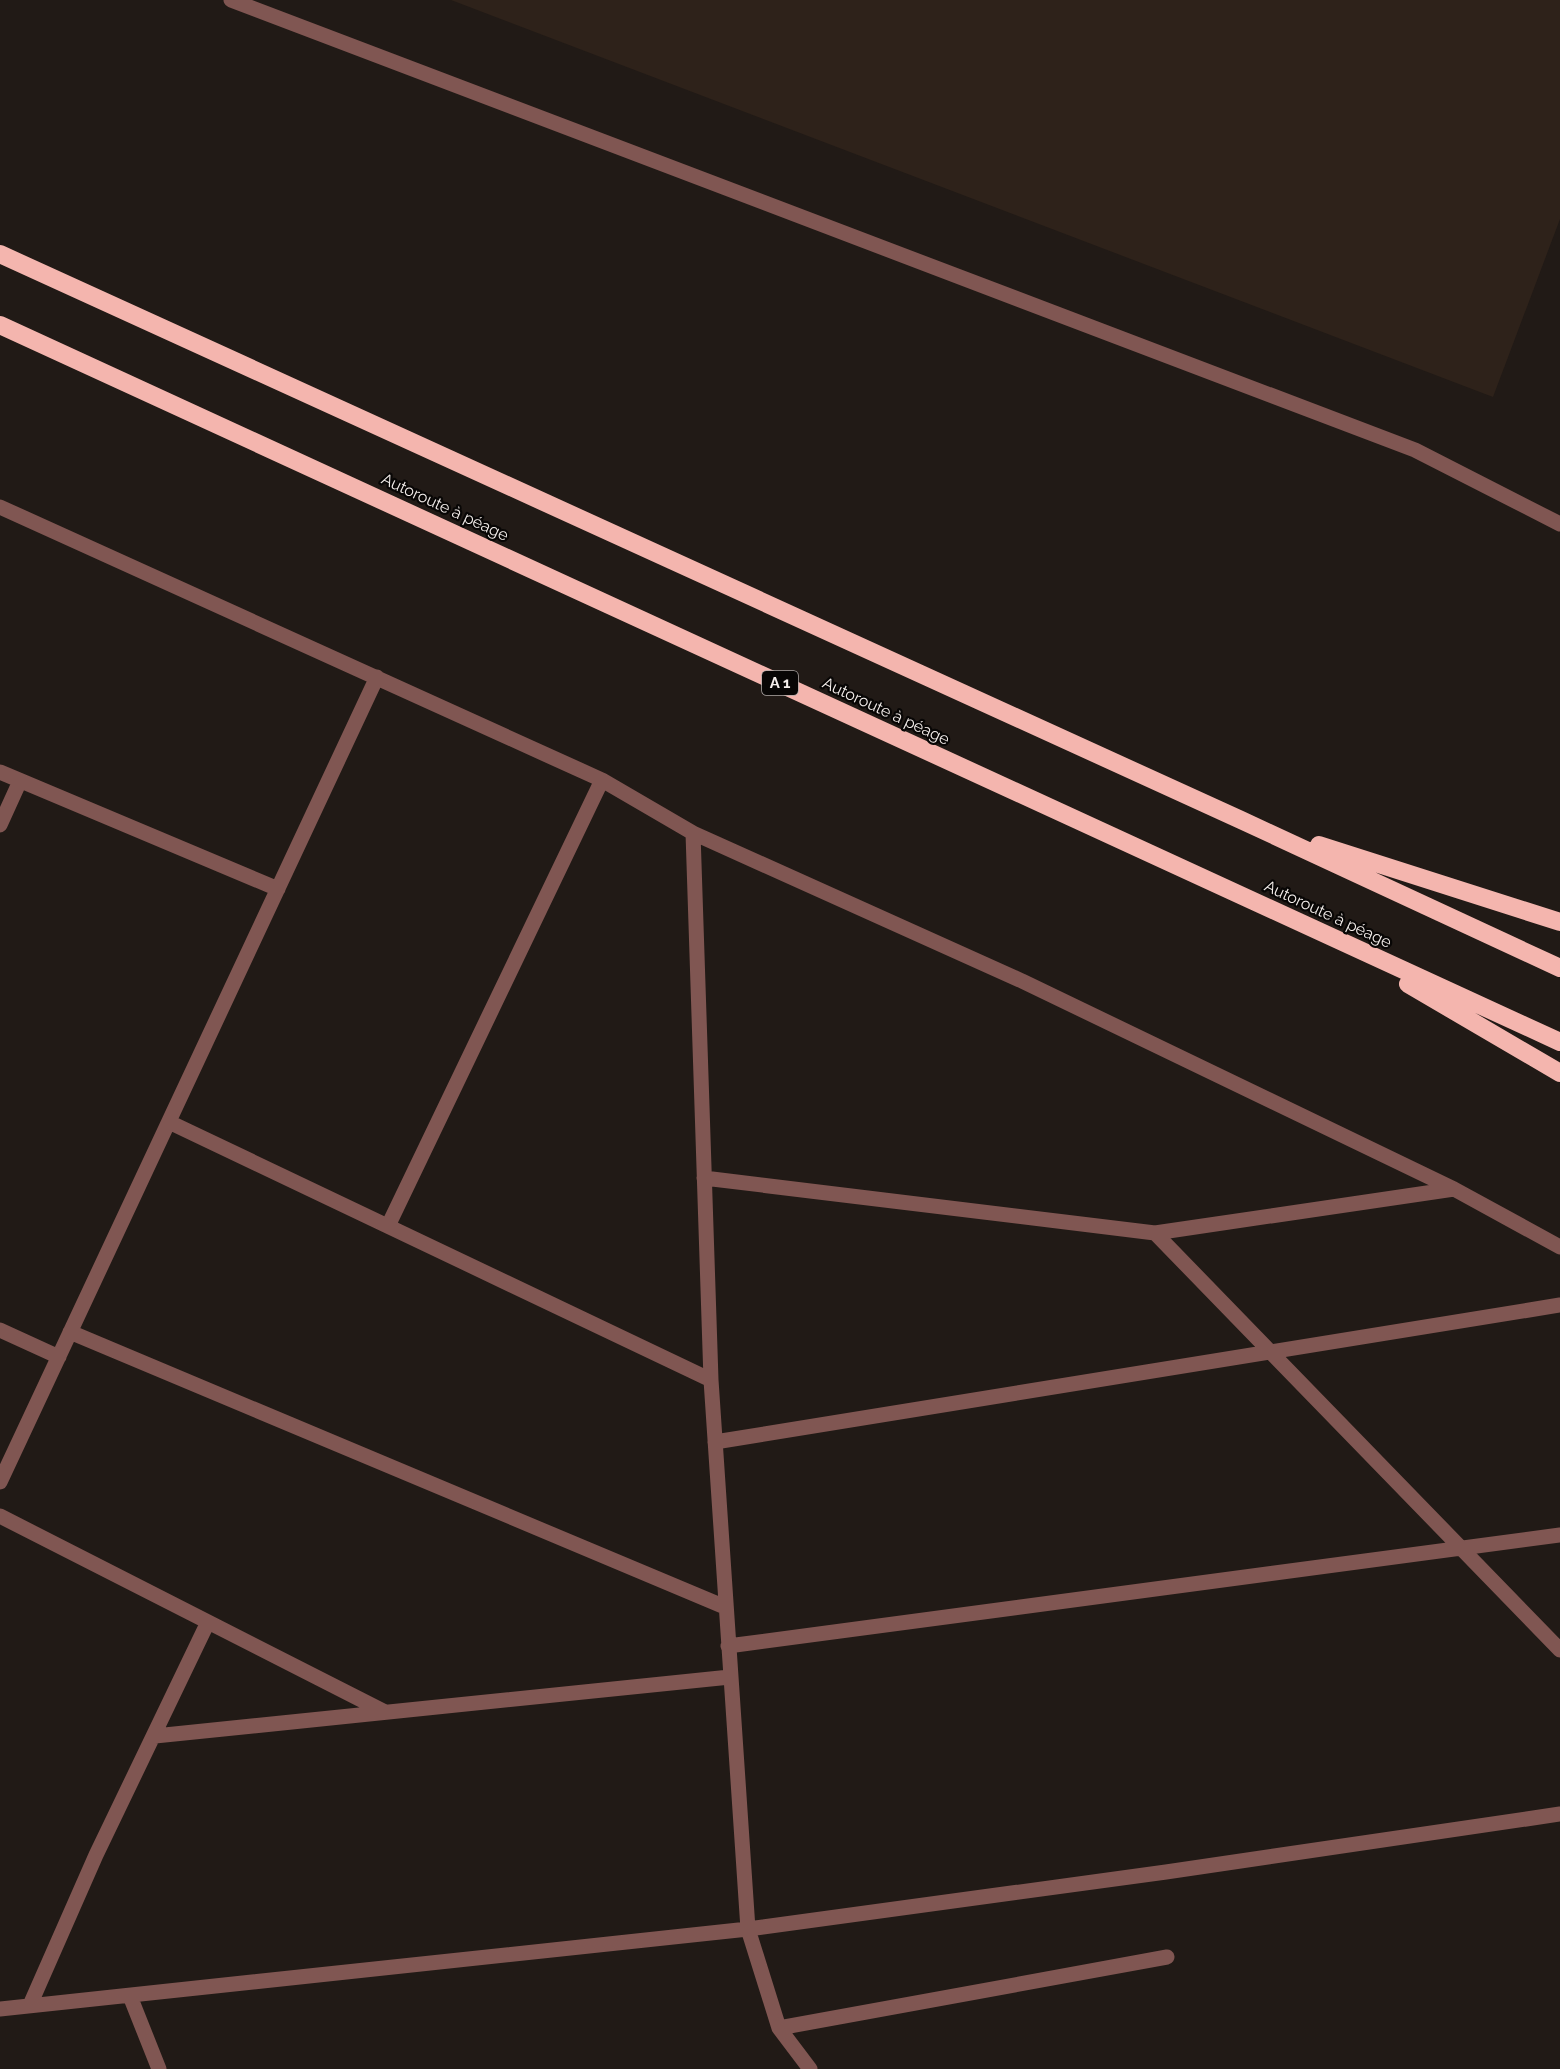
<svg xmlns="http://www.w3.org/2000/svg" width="1560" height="2069" viewBox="0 0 1560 2069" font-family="Raleway,sans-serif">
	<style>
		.built { fill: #2e221a }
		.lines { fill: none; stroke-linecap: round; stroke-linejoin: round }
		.minor { stroke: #805652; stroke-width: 15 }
		.highway { stroke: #f4b5ae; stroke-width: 18 }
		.labels { text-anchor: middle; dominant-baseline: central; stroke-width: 4.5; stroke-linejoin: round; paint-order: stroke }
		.shield { fill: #080605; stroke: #aea9a7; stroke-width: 1.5 }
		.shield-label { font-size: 15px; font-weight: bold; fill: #f5efec }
		.street-label { font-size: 16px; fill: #f5efec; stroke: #080605 }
	</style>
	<rect width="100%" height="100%" fill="#211a16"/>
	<path class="built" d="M451,0h1109v219l-67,178z"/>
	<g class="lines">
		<path class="minor" d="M231,0l1184,450 145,74
			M0,507l602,273 91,53 18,547 37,549 31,99 31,41
			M0,772l278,117
			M0,825l20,-44
			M693,833l329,148 432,208 106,58
			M169,1122l542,258
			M704,1178l451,55 299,-44
			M388,1226l214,-446
			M1155,1233l405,417
			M0,1330l59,27
			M70,1332l655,275
			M715,1442l845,-137
			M0,1482l377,-805
			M0,1516l385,196
			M728,1646l832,-111
			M155,1736l575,-59
			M130,1996l29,73
			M30,2005l66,-150 112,-233
			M0,2009l748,-80 418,-57 394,-58
			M779,2028l388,-71"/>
		<path class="highway" d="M0,254l1241,566 319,148
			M0,325l1560,717
			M1319,845l241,77
			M1408,984l152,89"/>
	</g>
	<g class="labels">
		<rect class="shield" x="762" y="671" width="36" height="24" rx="4.5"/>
		<g class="shield-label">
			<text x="780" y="683">A 1</text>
		</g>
		<g class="street-label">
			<text transform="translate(445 507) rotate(25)">Autoroute à péage</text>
			<text transform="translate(886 711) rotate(25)">Autoroute à péage</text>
			<text transform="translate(1328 914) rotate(25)">Autoroute à péage</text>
		</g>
	</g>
</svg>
